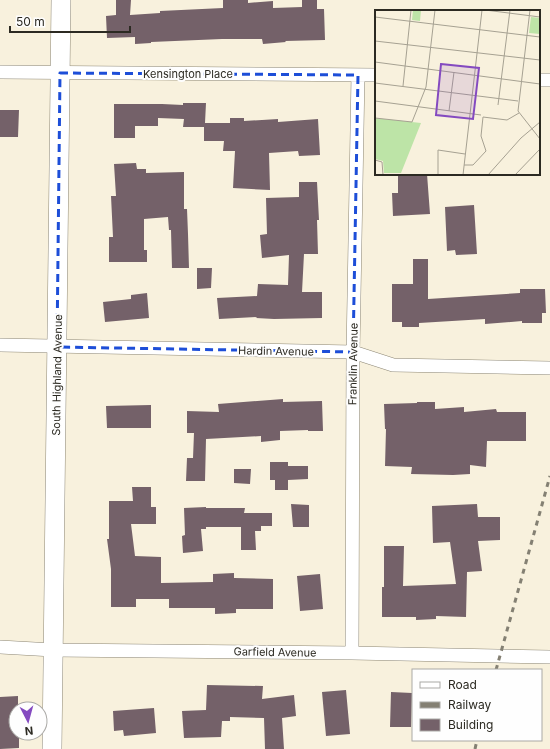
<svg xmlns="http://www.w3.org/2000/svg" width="550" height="749" viewBox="0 0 550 749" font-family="Inter,sans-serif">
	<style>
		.building { fill: #746169 }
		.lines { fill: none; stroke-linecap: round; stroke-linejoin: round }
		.street-casing { stroke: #8d8775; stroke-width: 14 }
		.secondary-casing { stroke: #8d8775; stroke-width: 20 }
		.street { stroke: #fff; stroke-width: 13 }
		.secondary { stroke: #fff; stroke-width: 19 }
		.rail { stroke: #848073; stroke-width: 3; stroke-dasharray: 5 5; stroke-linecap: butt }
		.marked { fill: none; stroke: #1d4ed8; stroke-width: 3; stroke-dasharray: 8 5; stroke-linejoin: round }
		.labels { text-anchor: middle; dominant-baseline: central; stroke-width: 4; stroke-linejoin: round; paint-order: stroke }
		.street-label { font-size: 11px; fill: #2c2a22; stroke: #fefefe }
		.inset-road { fill: none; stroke: #a6a192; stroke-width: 1 }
		.view { fill: #844ac0; fill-opacity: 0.15; stroke: #844ac0; stroke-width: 2 }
		.inset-edge { fill: none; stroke: #2c2a22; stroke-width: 2 }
	</style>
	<rect width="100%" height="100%" fill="#f8f1dd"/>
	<path class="building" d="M116,0h15l-1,15 30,-2v-2l63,-3v-8h25v3l25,-2v7l29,-1v-7h15v9h7l1,31 -40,1 1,1 -23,2 -1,-5h-40l-71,3v1l-16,1v-7l-28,1 -1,-22 10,-1z
		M183,103h23l-1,20h25v-5h14v3l34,-2v3l40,-3 2,36 -21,1 -1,-5 -29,2 1,37 -37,-2 2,-37h-12l1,-10h-20v-14h-21l1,-8 -26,-1v8h-23v12h-21v-34h48l21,1z
		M0,110h19l-1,27h-18z
		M136,163l1,6h9v4l38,-1v37h3l1,25 1,34h-17l-1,-38h-2l-1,-13 -24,2v31h3v12h-38v-25h4l-2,-41h5l-2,-32z
		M398,174h29l3,40 -37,2 -1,-23h6z
		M299,182h18l2,38h-2l1,34h-14l-2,38h20v26l-48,1 -18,-1 1,-1 -38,2 -2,-21 40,-2 1,-12 30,1 1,-30 -27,3 -2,-23 7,-1 -1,-36 33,-1z
		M474,205l3,49 -21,1 -1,-5 -8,1 -2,-44z
		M413,259h15v40l92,-6v-4h25l1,24h-4v10h-20v-2l-37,3v-5l-66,4v4h-17v-5h-10v-38h21z
		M197,268h15l-1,20 -14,1z
		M147,293l2,25 -44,4 -2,-20 28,-3v-4z
		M283,399v3l39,-1 1,30h-15v-1l-28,1v9l-19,2v-6l-55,3 -1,42h-19l1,-23h6l1,-25h-7v-22l32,1 -1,-8z
		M417,402h18v7l29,-2v5l32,-3 1,3h29v29h-39l-1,26 -16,-2v9l-17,1 -42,-1 1,-7 -27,-1 1,-37h-1l-1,-25 33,-1z
		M151,405v23h-44l-1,-22z
		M270,462h18v4h20v13l-20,1v10h-13v-10h-5z
		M234,469h17l-1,15 -16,-1z
		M132,487h19v20h5v17h-25l4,32 26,1v26l52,-1v-8l21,-1v5l39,1v30h-37v4l-21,1v-6h-46v-9h-33v8h-25v-38l-4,-30h2v-38h24z
		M291,504l18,1v22h-16z
		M477,504l1,13h22v23l-22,1 4,30 -15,1 -1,45 -30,-1v3l-20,1v-3h-34v-30h2v-41h20l-1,40 53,-2 -6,-42 -17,1 -1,-37z
		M206,507v1h39l-1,5h28v13h-11v5h-6l1,19h-15v-23h-35v2h-5l2,22 -20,2 -1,-17 3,-1 -1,-27z
		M320,574l3,35 -23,2 -3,-35z
		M207,685l56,1 -1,13 32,-4 2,21 -14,2 2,31h-19l-1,-31 -34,-1v4h-8l-1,16 -37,1 -2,-27 24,-1z
		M346,690l4,44 -24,2 -4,-44z
		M391,692l21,1 -1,34h-21z
		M18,696v13h-2v24h3v15l-19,1v-52z
		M154,708l2,25 -32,3 -1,-6 -9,1 -1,-20z"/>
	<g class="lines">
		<defs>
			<path id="street" d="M0,72l376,3
				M539,80h11
				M0,345l353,7 40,13 157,3
				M0,647l53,3 299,3 198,4
				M352,653l1,-301 5,-277"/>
			<path id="secondary" d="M52,749l9,-749"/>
		</defs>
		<use href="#street" class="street-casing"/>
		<use href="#secondary" class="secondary-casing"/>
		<use href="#street" class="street"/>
		<use href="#secondary" class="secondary"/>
		<path class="rail" d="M496,670l54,-194
			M475,749l2,-9"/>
	</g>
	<path class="marked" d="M60,73l298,2 -5,277 -296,-5z"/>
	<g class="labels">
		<g class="street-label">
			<text x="188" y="74">Kensington Place</text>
			<text transform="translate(276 351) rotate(1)">Hardin Avenue</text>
			<text transform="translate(353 364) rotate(-89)">Franklin Avenue</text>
			<text transform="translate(57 375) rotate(-89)">South Highland Avenue</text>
			<text transform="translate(275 652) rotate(1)">Garfield Avenue</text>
		</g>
	</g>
	<g transform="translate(375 10)">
		<rect width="165" height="165" fill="#f8f1dd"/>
		<path d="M38,0h8l-1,11 -8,-1zM156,7l9,1v16l-11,-1zM0,108l46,5 -20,50h-17l-1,-12 -8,-2z" fill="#bde4a7"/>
		<path class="inset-road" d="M110,0l55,7M155,0l-12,101 22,28M0,7l165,20M0,31l165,19M0,52l165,22M0,73l143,18M28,76l8,-76M0,91l106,14M123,95l12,-95M74,101l5,-39M0,108l37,4 14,-35 9,-77M0,150l7,2 1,13M89,155h9l13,-14 -5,-15 2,-19 24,3 12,-7M63,165v-25l27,4M88,165l19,-165M113,165l33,-37 19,-16M140,165l25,-26"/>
		<path class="view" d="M66,54l38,4 -6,51 -37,-4z"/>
		<rect width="165" height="165" class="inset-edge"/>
	</g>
	<rect x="412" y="669" width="130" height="72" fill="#fefefe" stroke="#aaa9a6"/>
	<rect x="420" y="682" width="20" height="6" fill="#ffffff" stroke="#aaa9a6"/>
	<text x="448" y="689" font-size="12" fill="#2c2a22">Road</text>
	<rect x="420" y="702" width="20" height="6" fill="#848073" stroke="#aaa9a6"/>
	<text x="448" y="709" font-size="12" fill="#2c2a22">Railway</text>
	<rect x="420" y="719" width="20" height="12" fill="#746169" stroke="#aaa9a6"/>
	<text x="448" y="729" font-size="12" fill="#2c2a22">Building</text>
	<g transform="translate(28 721) rotate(174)"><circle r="19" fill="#fefefe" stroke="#aaa9a6"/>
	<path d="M0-3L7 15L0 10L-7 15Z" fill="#844ac0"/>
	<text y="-6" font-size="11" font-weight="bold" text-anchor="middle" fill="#2c2a22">N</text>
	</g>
	<path d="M10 26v6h120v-6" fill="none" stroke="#2c2a22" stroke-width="2"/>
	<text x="16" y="26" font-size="12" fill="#2c2a22" stroke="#fefefe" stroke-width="3" paint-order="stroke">50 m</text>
</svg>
